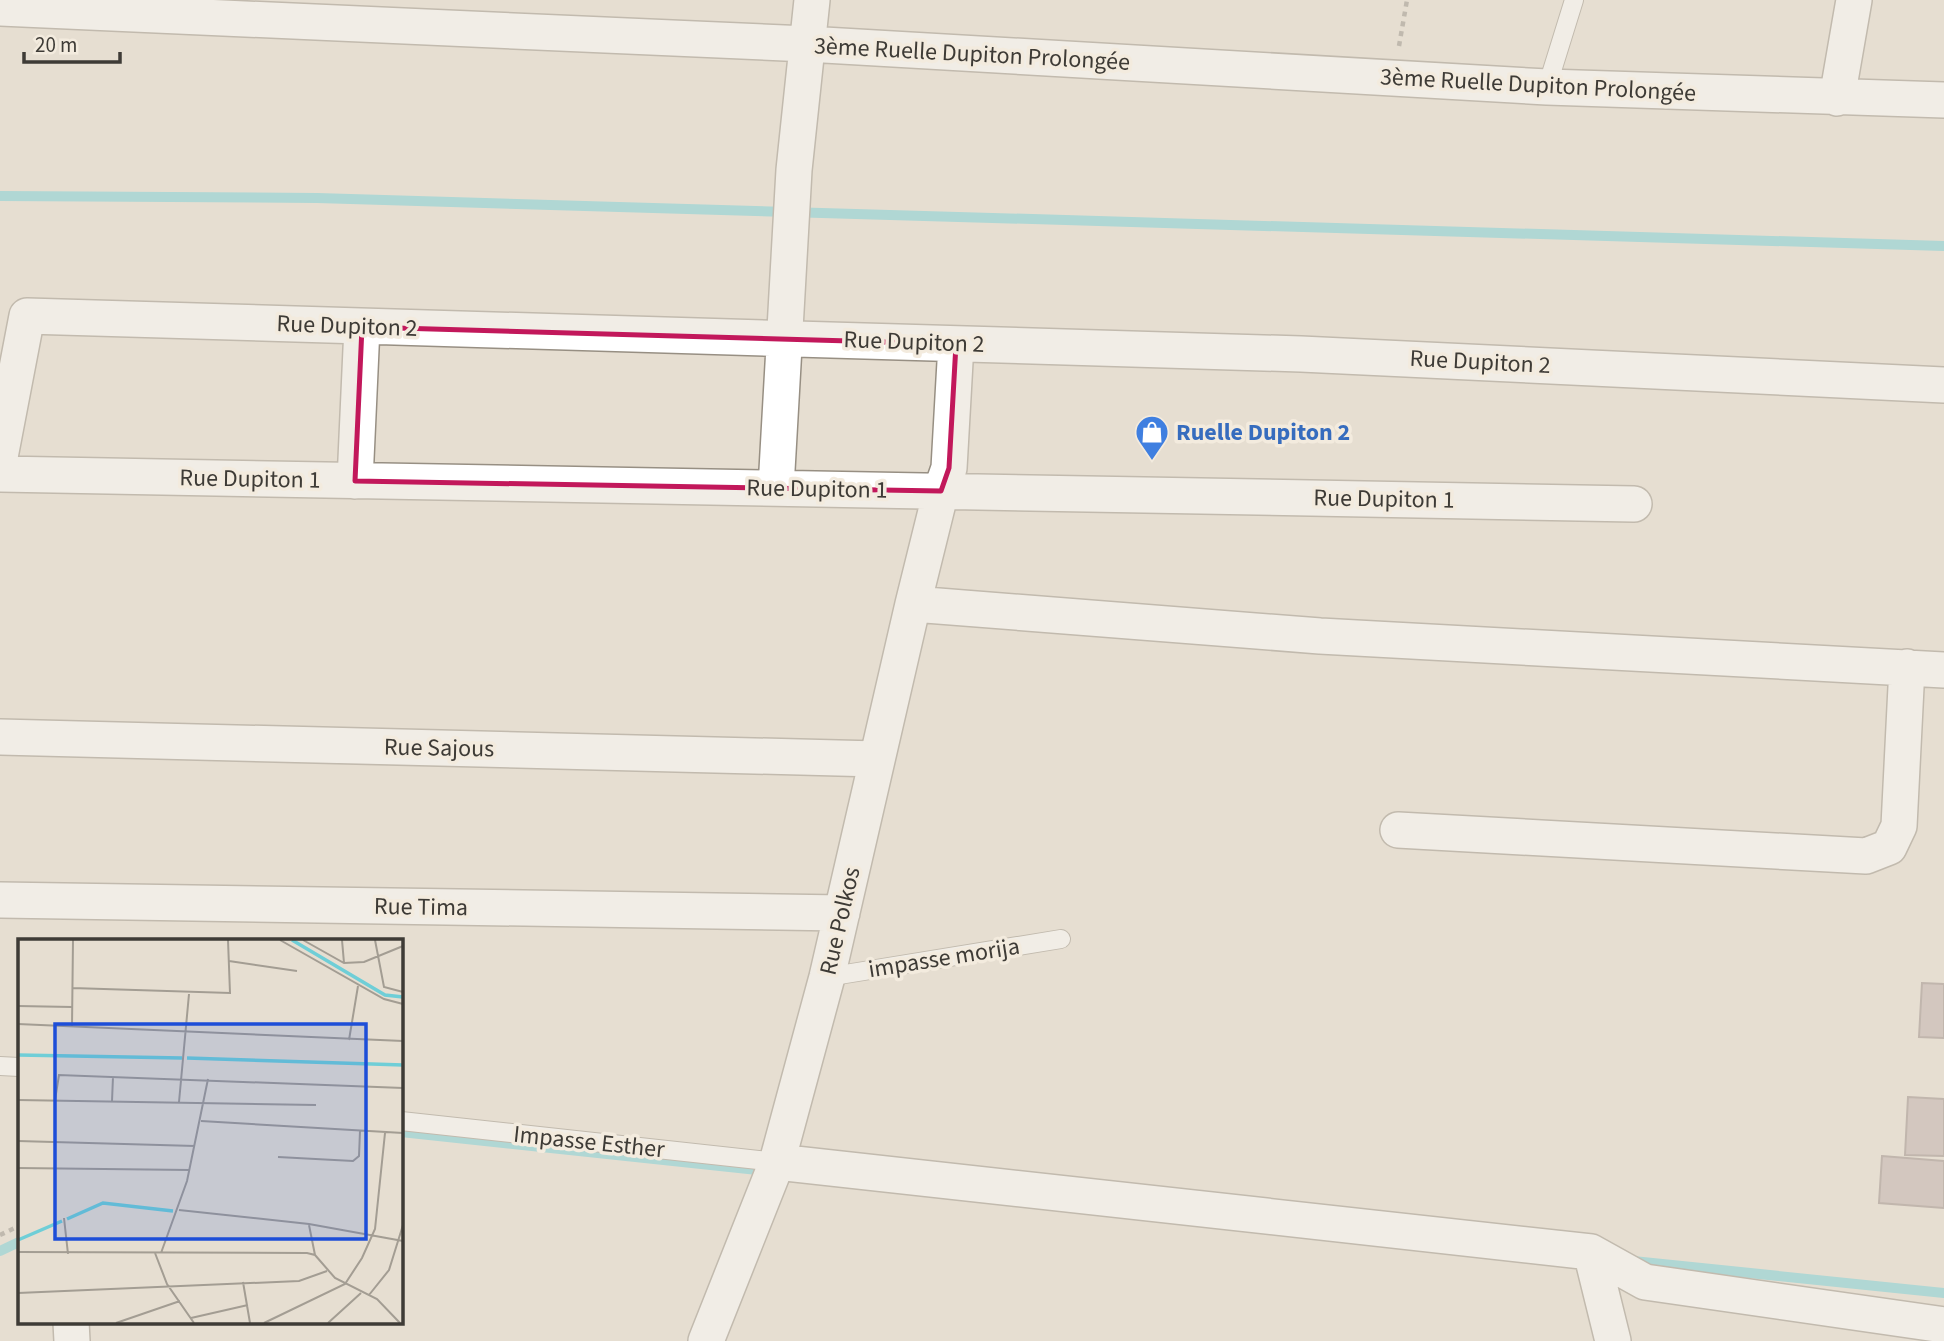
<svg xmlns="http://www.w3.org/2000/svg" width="1944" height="1341" viewBox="0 0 1944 1341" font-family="'Source Sans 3',sans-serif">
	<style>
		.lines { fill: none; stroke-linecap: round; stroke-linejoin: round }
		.stream { stroke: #6fced7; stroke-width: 10 }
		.building { fill: #bcaba9; stroke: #958582; stroke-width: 2 }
		.service-casing { stroke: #978f83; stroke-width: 20 }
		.minor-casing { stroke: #978f83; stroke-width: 38 }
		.path { stroke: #938d84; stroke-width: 4.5; stroke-dasharray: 5 5; stroke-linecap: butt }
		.service { stroke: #fff; stroke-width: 18 }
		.minor { stroke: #fff; stroke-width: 35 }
		.marked { fill: none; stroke: #c2185b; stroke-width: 5; stroke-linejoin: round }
		.labels { text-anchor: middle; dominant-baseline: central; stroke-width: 7; stroke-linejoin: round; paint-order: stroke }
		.street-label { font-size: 24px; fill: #3e3b36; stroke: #f3ebde }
		.shop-label { font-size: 24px; font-weight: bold; fill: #366cbe; stroke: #f3ebde; text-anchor: start }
		.inset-river { fill: none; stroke: #6fced7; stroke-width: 3.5 }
		.inset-road { fill: none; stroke: #a39d93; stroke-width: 2 }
		.view { fill: #1d4ed8; fill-opacity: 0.15; stroke: #1d4ed8; stroke-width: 3.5 }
		.inset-edge { fill: none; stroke: #3e3b36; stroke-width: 3.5 }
	</style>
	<rect width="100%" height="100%" fill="#e6ded1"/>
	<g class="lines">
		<path class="stream" d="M0,196l317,2 1627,48
			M401,1132l365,39
			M0,1251l19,-9
			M1633,1261l311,32"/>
	</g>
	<path class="building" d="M1922,983l22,1v54l-25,-1z
		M1908,1097l36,2v57l-39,-1z
		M1882,1156l62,5v47l-65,-5z"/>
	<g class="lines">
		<defs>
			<path id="service" d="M1547,87l27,-87
				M827,977l234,-38
				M0,1066l19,1
				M401,1121l376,41"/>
			<path id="minor" d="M0,8l807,36 740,43 397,13
				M1837,98l17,-98
				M0,457l27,-141 1274,38 643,31
				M0,474l1634,30
				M355,481l7,-154
				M776,488l18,-318 18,-170
				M913,604l407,32 624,34
				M0,737l877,22
				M1398,830l468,26 23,-9 10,-21 8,-159
				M0,900l842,13
				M777,1162l814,90 54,30 299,43
				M1591,1252l22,89
				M71,1322l1,19
				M706,1341l71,-179 50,-185 86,-373 28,-113 8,-23 7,-124"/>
		</defs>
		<use href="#service" class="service-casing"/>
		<use href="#minor" class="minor-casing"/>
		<path class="path" d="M1399,46l8,-46
			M0,1235l19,-9"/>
		<use href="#service" class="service"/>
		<use href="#minor" class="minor"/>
	</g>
	<path d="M0 0H1944V1341H0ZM362,327l594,17 -7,124 -8,23 -586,-10z" fill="#e6ded1" fill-opacity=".55" fill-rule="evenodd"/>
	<path class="marked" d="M362,327l594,17 -7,124 -8,23 -586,-10z"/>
	<defs>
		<symbol id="shop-pin" viewBox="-11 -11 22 30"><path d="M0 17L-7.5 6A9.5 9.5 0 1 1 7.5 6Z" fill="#3f7fe0" stroke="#f3ebde"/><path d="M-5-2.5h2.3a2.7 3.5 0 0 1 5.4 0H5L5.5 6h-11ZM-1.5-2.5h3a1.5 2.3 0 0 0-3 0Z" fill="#fff"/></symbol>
	</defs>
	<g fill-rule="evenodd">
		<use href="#shop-pin" x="1133" y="413" width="38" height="52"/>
	</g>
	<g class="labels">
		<g class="street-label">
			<text transform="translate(972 54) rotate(3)">3ème Ruelle Dupiton Prolongée</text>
			<text transform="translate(1538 85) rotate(3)">3ème Ruelle Dupiton Prolongée</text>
			<text transform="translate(347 326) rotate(2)">Rue Dupiton 2</text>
			<text transform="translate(914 342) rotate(2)">Rue Dupiton 2</text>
			<text transform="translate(1480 362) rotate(3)">Rue Dupiton 2</text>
			<text transform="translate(250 479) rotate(1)">Rue Dupiton 1</text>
			<text transform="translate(817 489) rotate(1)">Rue Dupiton 1</text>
			<text transform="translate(1384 499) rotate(1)">Rue Dupiton 1</text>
			<text transform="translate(439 748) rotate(1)">Rue Sajous</text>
			<text transform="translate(421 907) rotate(1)">Rue Tima</text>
			<text transform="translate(840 921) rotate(-77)">Rue Polkos</text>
			<text transform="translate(944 958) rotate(-9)">impasse morija</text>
			<text transform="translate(589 1142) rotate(6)">Impasse Esther</text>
		</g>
		<g class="shop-label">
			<text x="1176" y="432">Ruelle Dupiton 2</text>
		</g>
	</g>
	<g transform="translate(18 939)">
		<rect width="385" height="385" fill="#e6ded1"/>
		<path class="inset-river" d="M274,1l93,55 18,2M0,116l164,3M169,119l216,7M49,280l36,-16 70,8M0,301l44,-19"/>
		<path class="inset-road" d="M262,1l104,59 19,5M285,1l41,23 20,-1 39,-16M324,1l2,23M357,1l9,47 19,5M211,22l68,10M54,49l158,5 -2,-53M0,67l54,1M0,85l385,17M54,87l1,-86M331,101l9,-54M0,161l298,5M37,161l4,-25 344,13M94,162l1,-24M161,163l10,-108M183,182l202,12M0,202l177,5M260,218l75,4 6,-5 1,-25M0,229l172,2M161,271l130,14 94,17M46,279l4,36M291,286l6,30M0,313l289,1 8,2 20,23 42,21 23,24M137,314l12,31 27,39M143,314l26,-72 21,-102M225,343l7,41M0,354l281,-12 28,-10M351,356l20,-25 14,-45M173,379l57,-13M98,384l64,-22M246,384l81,-39 17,-26 13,-29 10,-96M310,384l33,-30"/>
		<path class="view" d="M37,85h311v215h-311z"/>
		<rect width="385" height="385" class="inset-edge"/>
	</g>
	<path d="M24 52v10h96v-10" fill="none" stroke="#3e3b36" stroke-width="3.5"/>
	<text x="35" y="52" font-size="21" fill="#3e3b36" stroke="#f3ebde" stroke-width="5" paint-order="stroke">20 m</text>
</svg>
